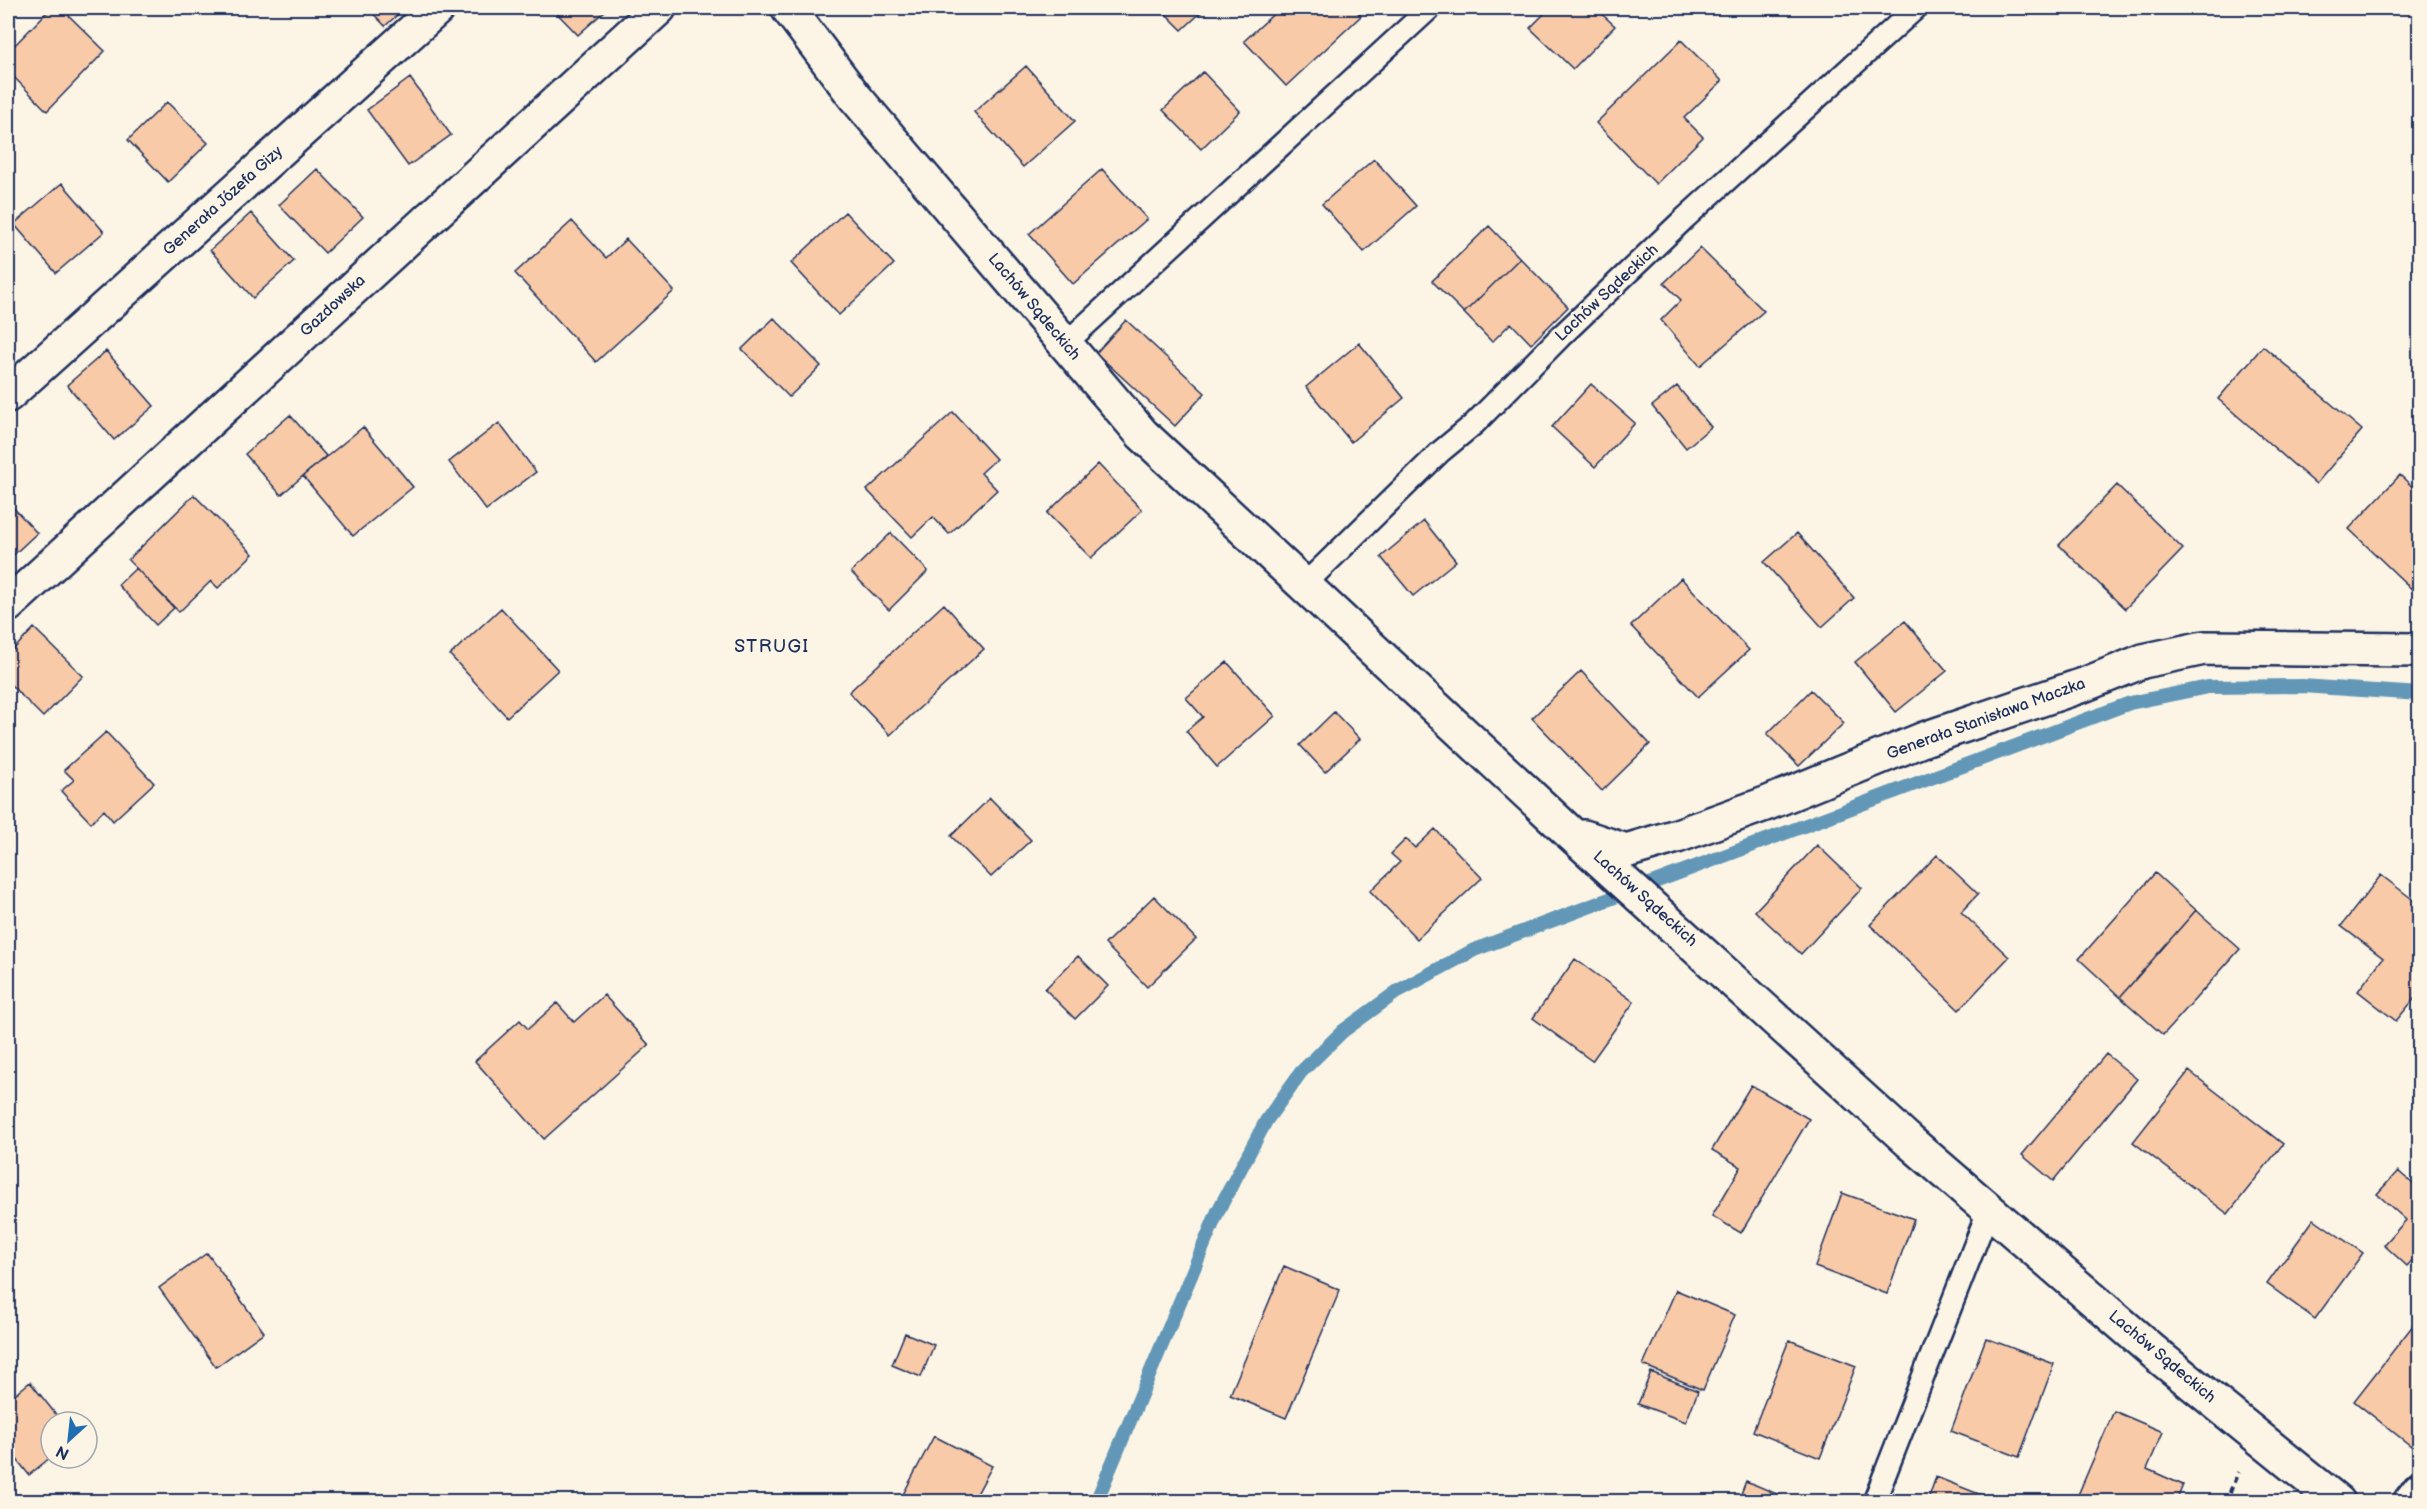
<svg xmlns="http://www.w3.org/2000/svg" width="2427" height="1509" viewBox="0 0 2427 1509" font-family="'Balsamiq Sans',sans-serif">
	<style>
		.lines { fill: none; stroke-linecap: round; stroke-linejoin: round }
		.stream { stroke: #6297b7; stroke-width: 14 }
		.building { fill: #f9caa8; stroke: #1b2f5e; stroke-width: 1.5 }
		.service-casing { stroke: #1b2f5e; stroke-width: 26 }
		.minor-casing { stroke: #1b2f5e; stroke-width: 38 }
		.path { stroke: #1b2f5e; stroke-width: 4; stroke-dasharray: 6 4.5; stroke-linecap: butt }
		.service { stroke: #fcf5e5; stroke-width: 21 }
		.minor { stroke: #fcf5e5; stroke-width: 33 }
		.labels { text-anchor: middle; dominant-baseline: central; stroke-width: 5; stroke-linejoin: round; paint-order: stroke }
		.street-label { font-size: 16px; fill: #1b2f5e; stroke: #fcf5e5 }
		.neighbourhood-label { font-size: 18px; letter-spacing: 1.5px; fill: #1b2f5e; stroke: #fcf5e5 }
	</style>
	<rect width="100%" height="100%" fill="#fcf5e5"/>
	<filter id="ink" filterUnits="userSpaceOnUse"><feTurbulence type="fractalNoise" baseFrequency=".0167" numOctaves="2"/><feDisplacementMap in="SourceGraphic" scale="12" xChannelSelector="R" yChannelSelector="G"/><feConvolveMatrix kernelMatrix="1 2 1 2 8 2 1 2 1" color-interpolation-filters="sRGB"/></filter>
	<g filter="url(#ink)">
		<g class="lines">
			<path class="stream" d="M1096,1502l122,-291 48,-90 35,-49 42,-41 55,-40 76,-41 656,-247 78,-16 94,-1 118,8"/>
		</g>
		<path class="building" d="M51,8h10l44,43 -58,60 -39,-40v-19z
			M368,8h37l-20,18z
			M552,8h56l-30,27z
			M1160,8h46l-24,22z
			M1280,8h73l8,8 -75,70 -42,-45z
			M1550,8h45l20,18 -42,43 -43,-41z
			M1681,40l41,41 -38,37 19,19 -47,47 -60,-61z
			M1026,66l49,55 -52,46 -49,-55z
			M1203,72l37,39 -39,38 -38,-39z
			M410,78l41,57 -43,31 -41,-56z
			M167,102l41,41 -40,39 -40,-42z
			M1374,159l42,47 -52,46 -42,-48z
			M317,169l46,48 -38,36 -46,-48z
			M1102,169l45,50 -74,65 -44,-50z
			M62,183l42,49 -48,41 -42,-49z
			M845,212l49,52 -55,51 -48,-52z
			M251,213l43,48 -41,37 -43,-48z
			M572,221l34,37 20,-19 48,52 -78,71 -81,-89z
			M1489,226l31,32 -56,55 -32,-32z
			M1700,248l64,63 -64,55 -39,-46 20,-20 -17,-17z
			M1520,258l48,49 -37,37 -20,-21 -19,19 -28,-29z
			M774,318l47,48 -32,31 -47,-48z
			M1126,320l79,73 -30,33 -79,-73z
			M1359,343l45,55 -53,44 -45,-55z
			M2263,346l99,84 -46,54 -98,-85z
			M106,351l48,55 -40,34 -47,-55z
			M1591,384l44,39 -40,44 -43,-40z
			M1677,386l34,41 -25,21 -34,-42z
			M953,412l43,47 -15,14 16,17 -48,44 -16,-17 -21,20 -45,-47z
			M290,415l36,41 -45,39 -36,-41z
			M499,423l37,49 -50,38 -37,-48z
			M363,427l50,60 -60,49 -50,-60z
			M1098,464l44,46 -51,48 -44,-45z
			M2400,475l20,19v103l-71,-68z
			M2117,485l66,64 -58,60 -66,-64z
			M194,495l59,59 -35,34 -7,-7 -32,31 -51,-52z
			M10,504l27,29 -29,27v-54z
			M1424,521l32,40 -43,35 -32,-39z
			M891,533l37,38 -39,39 -38,-38z
			M1797,533l57,65 -32,29 -58,-65z
			M136,568l38,40 -18,17 -38,-40z
			M1681,578l68,72 -51,47 -67,-71z
			M944,604l40,45 -94,86 -41,-43z
			M501,608l57,62 -51,47 -57,-62z
			M1905,621l42,50 -51,41 -41,-50z
			M34,628l49,48 -40,41 -35,-35v-27z
			M1227,662l48,54 -58,51 -31,-36 17,-14 -17,-19z
			M1581,671l69,73 -48,47 -70,-73z
			M1811,690l33,33 -45,43 -32,-32z
			M1334,712l26,27 -35,33 -25,-27z
			M106,732l48,51 -41,38 -9,-11 -13,13 -30,-32 13,-11 -10,-10z
			M990,798l41,42 -40,37 -40,-41z
			M1435,829l47,49 -65,61 -47,-48 30,-29 -9,-8 15,-15 9,9z
			M1817,845l45,43 -61,66 -46,-43z
			M1937,855l41,39 -17,18 48,45 -50,53 -89,-85z
			M2155,873l41,37 -76,87 -41,-38z
			M2381,875l39,30v87l-24,29 -38,-30 25,-33 -42,-32z
			M1154,896l42,43 -49,48 -42,-43z
			M2196,910l44,39 -77,86 -43,-38z
			M1078,956l30,30 -33,33 -30,-30z
			M1575,959l59,43 -42,59 -59,-43z
			M604,995l45,50 -105,94 -69,-78 45,-41 8,9 29,-26 17,19z
			M2106,1054l31,25 -84,102 -31,-26z
			M2189,1071l94,73 -55,70 -95,-72z
			M1751,1085l58,34 -68,114 -29,-17 29,-49 -29,-17z
			M2398,1171l22,19v62l-13,14 -23,-21 22,-25 -29,-26z
			M1842,1193l72,26 -27,75 -72,-27z
			M2314,1219l49,34 -48,66 -48,-35z
			M207,1253l57,79 -48,35 -57,-79z
			M1284,1266l56,24 -54,128 -56,-23z
			M1676,1290l59,25 -32,75 -60,-25z
			M2414,1324l6,4v107l-9,11 -57,-45z
			M905,1333l29,12 -13,32 -29,-12z
			M1986,1338l68,26 -35,93 -68,-26z
			M1789,1340l67,26 -36,92 -67,-27z
			M1651,1372l47,19 -12,31 -48,-18z
			M30,1382l32,40h-11v35l-22,18 -21,-27v-48z
			M2114,1411l49,21 -16,37 36,16 -7,17h-101z
			M934,1436l58,30 -15,28 16,8h-94z
			M1936,1477l63,25h-72z
			M1746,1481l50,21h-58z"/>
		<g class="lines">
			<defs>
				<path id="service" d="M1065,344l365,-336
					M1304,585l136,-133 34,-28 86,-87 124,-118 232,-211
					M1874,1502l115,-293"/>
				<path id="minor" d="M788,8l67,89 287,337 426,397 341,310 253,218 176,143
					M8,395l430,-387
					M8,605l651,-597
					M1584,837l42,14 51,-15 91,-33 156,-64 162,-55 57,-23 61,-13 216,2
					M2410,1502l10,-13"/>
			</defs>
			<use href="#service" class="service-casing"/>
			<use href="#minor" class="minor-casing"/>
			<path class="path" d="M2226,1502l12,-30"/>
			<use href="#service" class="service"/>
			<use href="#minor" class="minor"/>
		</g>
	</g>
	<g class="labels">
		<g class="street-label">
			<text transform="translate(223 201) rotate(-42)">Generała Józefa Gizy</text>
			<text transform="translate(1607 293) rotate(-43)">Lachów Sądeckich</text>
			<text transform="translate(333 306) rotate(-43)">Gazdowska</text>
			<text transform="translate(1034 307) rotate(50)">Lachów Sądeckich</text>
			<text transform="translate(1986 719) rotate(-20)">Generała Stanisława Maczka</text>
			<text transform="translate(1645 899) rotate(42)">Lachów Sądeckich</text>
			<text transform="translate(2162 1357) rotate(40)">Lachów Sądeckich</text>
		</g>
		<g class="neighbourhood-label">
			<text x="772" y="646">STRUGI</text>
		</g>
	</g>
	<rect width="2427" height="1509" fill="none" stroke="#fcf5e5" stroke-width="30"/>
	<rect x="15" y="15" width="2397" height="1479" fill="none" stroke="#1b2f5e" stroke-width="2" filter="url(#ink)"/>
	<g transform="translate(69 1440) rotate(207)"><circle r="28" fill="#fcf5e5" stroke="#a2a6af" stroke-width="1.5"/>
	<path d="M0-4.5L10 22L0 15L-10 22Z" fill="#1f6fb2"/>
	<text y="-9" font-size="16" font-weight="bold" text-anchor="middle" fill="#1b2f5e">N</text>
	</g>
</svg>
